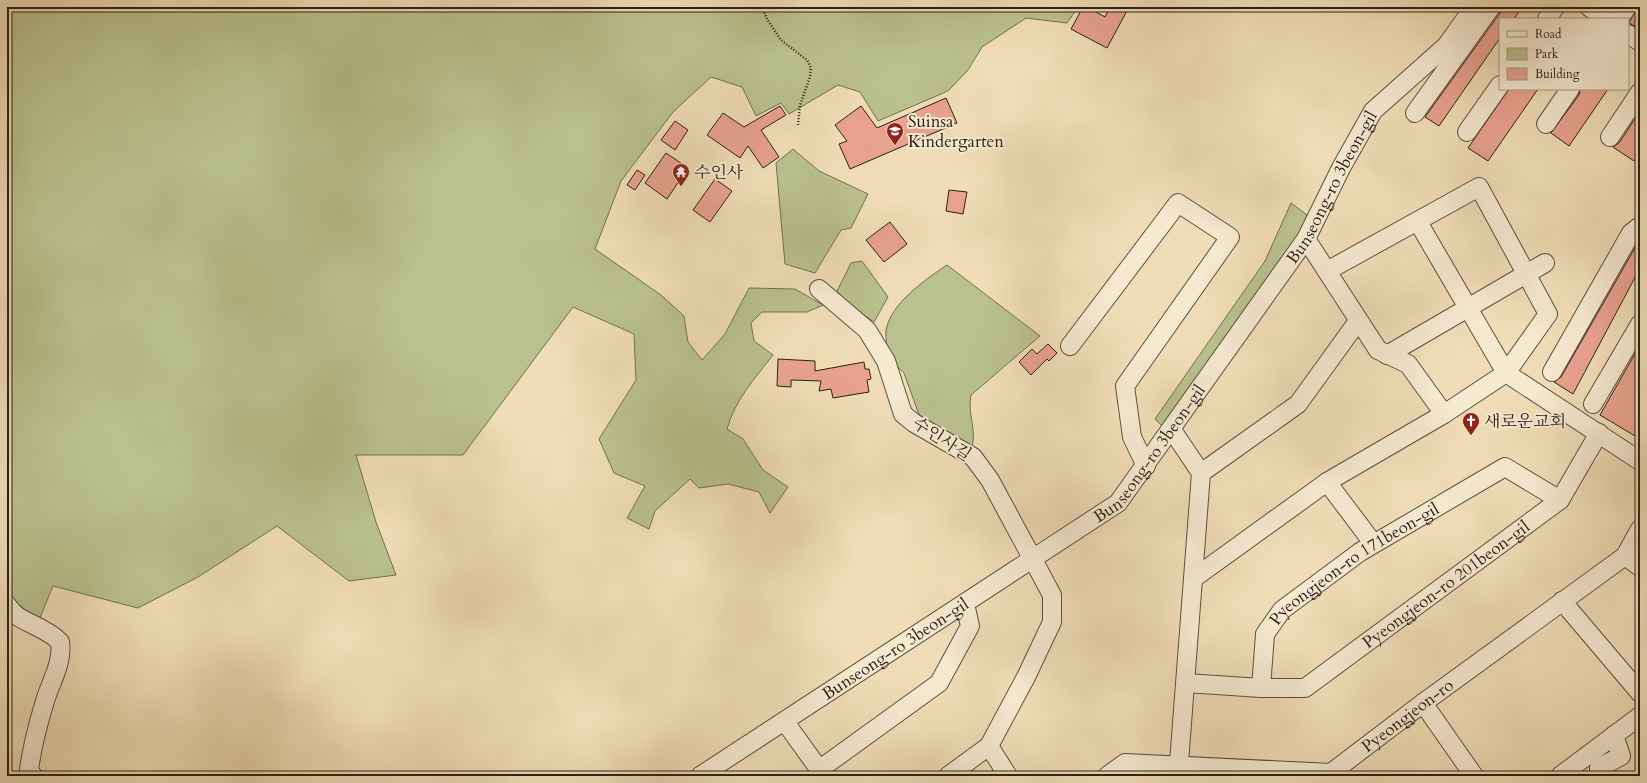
<svg xmlns="http://www.w3.org/2000/svg" width="1647" height="783" viewBox="0 0 1647 783" font-family="Cardo,'Noto Serif KR',serif">
	<style>
		.green { fill: #b9c18f; stroke: #727054 }
		.building { fill: #e9a290; stroke: #2c2018 }
		.lines { fill: none; stroke-linecap: round; stroke-linejoin: round }
		.minor-casing { stroke: #5d4f40; stroke-width: 20 }
		.path { stroke: #2c2018; stroke-width: 2.5; stroke-dasharray: 1 2; stroke-linecap: butt }
		.minor { stroke: #f5e9d0; stroke-width: 18 }
		.labels { text-anchor: middle; dominant-baseline: central; stroke-width: 4; stroke-linejoin: round; paint-order: stroke }
		.poi-label { font-size: 17px; fill: #2c2018; stroke: #f5e9d0; text-anchor: start }
		.street-label { font-size: 17px; fill: #2c2018; stroke: #f5e9d0 }
	</style>
	<rect width="100%" height="100%" fill="#f0ddb7"/>
	<filter id="stains"><feTurbulence type="fractalNoise" baseFrequency=".005" numOctaves="4"/><feColorMatrix values="0 0 0 0 .2 0 0 0 0 .09 0 0 0 0 .02 0 0 0 .5 -.17"/></filter>
	<radialGradient id="worn" r=".72"><stop offset=".6" stop-color="#630" stop-opacity="0"/><stop offset="1" stop-color="#630" stop-opacity=".3"/></radialGradient>
	<path class="green" d="M7,7h1071l-11,16 -41,-5 -44,29 -14,23 -20,21 -70,30 -18,-29 -22,-7 -49,29 -8,-11 -25,13 -14,-29 -31,-10 -38,35 -52,69 -26,68 66,46 23,21 4,26 14,18 23,-26 24,-46 46,1 28,16 -16,7h-45l-11,11 3,18 19,14c-18,23 -38,45 -46,74l16,10 20,31 25,17 -18,26 -11,-21 -31,-8 -29,4 -9,-9 -35,32 -6,18 -22,-11 18,-32 -31,-13 -15,-34 37,-59 -2,-46 -61,-27 -110,148h-107l20,67 20,53 -47,6 -72,-55 -79,51 -60,31 -85,-22 -18,44 -28,-9z
		M793,149l26,22 49,23 -17,34 -10,2 -26,43 -30,-9 -9,-101z
		M1291,203l20,15 -147,210 -9,-9 110,-158z
		M862,261l26,36 -14,25 -31,-22 -6,-9 14,-28z
		M947,265l93,71 -69,59c-4,18 6,35 1,52l-50,-24 -18,-50 -16,-15c0,-8 -3,-20 -2,-28 5,-27 40,-51 61,-65z"/>
	<path class="building" d="M1083,7h4l18,10 5,-10h19l-22,41 -36,-19z
		M1501,7h21l-8,12h-14v19l-61,88 -14,-9 75,-104z
		M1637,7h3v22l-11,-6z
		M1509,89h29l-50,72 -20,-13z
		M1580,89h28l-39,57 -18,-13 28,-38z
		M946,98l11,25 -107,46 -11,-25 8,-3 -12,-16 26,-19 16,22z
		M780,106l6,9 -25,15 18,27 -16,11 -15,-22 -8,12 -33,-23 16,-22 21,14z
		M1640,111v41l-6,9 -21,-14 6,-4z
		M675,121l13,9 -13,20 -14,-10z
		M666,153l22,15 -21,31 -22,-16z
		M637,170l8,5 -10,15 -8,-5z
		M715,179l17,12 -22,31 -17,-12z
		M949,190l18,2 -4,22 -17,-3z
		M890,222l17,22 -23,18 -18,-22z
		M1640,239v29l-67,126 -19,-12 7,-5z
		M1048,344l9,9 -8,8 -2,-2 -16,16 -12,-13 13,-13 5,5z
		M1640,345v94l-40,-24z
		M778,359l37,2v10l49,-9 1,7h4l2,10 -4,1 2,12 -36,6 -2,-9 -12,2 2,-10 -30,-1v7l-14,-1z"/>
	<g class="lines">
		<defs>
			<g id="minor">
				<path d="M1589,7l17,12"/>
				<path d="M1547,19l8,-12"/>
				<path d="M1619,19l8,-12"/>
				<path d="M1628,34l12,8"/>
				<path d="M1415,113l76,-106"/>
				<path d="M1546,124l24,-35"/>
				<path d="M1467,132l33,-47"/>
				<path d="M1610,137l30,-45"/>
				<path d="M1418,222l88,151 134,88"/>
				<path d="M1306,239l72,111 30,14 36,50"/>
				<path d="M819,289l48,41 19,31 17,53 11,9 59,34 17,23 62,115v27l-26,55 -37,69 -41,30"/>
				<path d="M1070,346l108,-143 52,34 -105,149 7,51 14,29"/>
				<path d="M1387,355l158,-92"/>
				<path d="M1552,372l79,-139 9,-7"/>
				<path d="M1593,404l47,-80"/>
				<path d="M1172,430l29,43 -23,303"/>
				<path d="M1201,473l97,-69 60,-83"/>
				<path d="M1327,482l46,61"/>
				<path d="M1625,556l15,11"/>
				<path d="M1194,578l133,-96 117,-68 62,-41 42,-59 -69,-127 -152,84"/>
				<path d="M1562,601l78,92"/>
				<path d="M7,605c9,15 24,17 38,26 6,3 11,7 15,11 3,21 -9,39 -15,59 -7,23 -13,45 -16,69l4,6"/>
				<path id="s1" d="M1186,683l75,5h44l255,-188 39,-67"/>
				<path id="s2" d="M1261,688l4,-54 17,-24 78,-58 145,-85 55,33"/>
				<path d="M1423,703l51,73"/>
				<path d="M785,722l39,54"/>
				<path d="M989,746l19,30"/>
				<path d="M820,769l119,-86 31,-57 -5,-22"/>
				<path id="s3" d="M700,776l418,-273 188,-264 35,-71 32,-57 73,-65 28,-39"/>
				<path id="s4" d="M1107,776l18,-13 206,10 92,-70 202,-147 15,-27"/>
				<path d="M1560,776l80,-60"/>
				<path d="M1599,776v-8l22,-12 -7,-21"/>
			</g>
		</defs>
		<use href="#minor" class="minor-casing"/>
		<path class="path" d="M762,7l5,12 14,21 26,20 4,8 -1,9 -10,28 -2,20"/>
		<use href="#minor" class="minor"/>
	</g>
	<defs>
		<symbol id="school-pin" viewBox="-11 -11 22 30"><path d="M0 17L-7.5 6A9.5 9.5 0 1 1 7.5 6Z" fill="#8f2418" stroke="#f5e9d0"/><path d="M0-5L7-2L0 1L-7-2ZM-4 1L0 2.5L4 1V4Q0 6-4 4Z" fill="#fff"/></symbol>
		<symbol id="temple-pin" viewBox="-11 -11 22 30"><path d="M0 17L-7.5 6A9.5 9.5 0 1 1 7.5 6Z" fill="#8f2418" stroke="#f5e9d0"/><path d="M0-6L5-2H3V0L6.5 2.5H4V6H1.5V3h-3V6H-4V2.5H-6.5L-3 0V-2H-5Z" fill="#fff"/></symbol>
		<symbol id="church-pin" viewBox="-11 -11 22 30"><path d="M0 17L-7.5 6A9.5 9.5 0 1 1 7.5 6Z" fill="#8f2418" stroke="#f5e9d0"/><path d="M-1.2-6h2.4v3.5h3.3v2.4h-3.3V6h-2.4V-.1h-3.3v-2.4h3.3Z" fill="#fff"/></symbol>
	</defs>
	<g fill-rule="evenodd">
		<use href="#school-pin" x="885" y="121" width="20" height="27"/>
		<use href="#temple-pin" x="671" y="162" width="20" height="27"/>
		<use href="#church-pin" x="1461" y="411" width="20" height="27"/>
	</g>
	<g class="labels">
		<g class="poi-label">
			<text x="908" y="121">Suinsa<tspan x="908" dy="20">Kindergarten</tspan></text>
			<text x="694" y="172">수인사</text>
			<text x="1484" y="421">새로운교회</text>
		</g>
		<g class="street-label">
			<text stroke="none"><textPath href="#s3" startOffset="881">Bunseong-ro 3beon-gil</textPath></text>
			<text transform="translate(942 439) rotate(33)">수인사길</text>
			<text stroke="none"><textPath href="#s3" startOffset="557">Bunseong-ro 3beon-gil</textPath></text>
			<text stroke="none"><textPath href="#s2" startOffset="169">Pyeongjeon-ro 171beon-gil</textPath></text>
			<text stroke="none"><textPath href="#s1" startOffset="294">Pyeongjeon-ro 201beon-gil</textPath></text>
			<text stroke="none"><textPath href="#s3" startOffset="233">Bunseong-ro 3beon-gil</textPath></text>
			<text stroke="none"><textPath href="#s4" startOffset="324">Pyeongjeon-ro</textPath></text>
		</g>
	</g>
	<rect width="1647" height="783" fill="none" stroke="#f0ddb7" stroke-width="24"/>
	<rect x="8" y="8" width="1631" height="767" fill="none" stroke="#2c2018" stroke-width="2"/>
	<rect x="12" y="12" width="1623" height="759" fill="none" stroke="#2c2018"/>
	<rect x="1499" y="18" width="130" height="72" fill="#f5e9d0" stroke="#a59986"/>
	<rect x="1507" y="31" width="20" height="6" fill="#f5e9d0" stroke="#a59986"/>
	<text x="1535" y="38" font-size="12" fill="#2c2018">Road</text>
	<rect x="1507" y="48" width="20" height="12" fill="#b9c18f" stroke="#a59986"/>
	<text x="1535" y="58" font-size="12" fill="#2c2018">Park</text>
	<rect x="1507" y="68" width="20" height="12" fill="#e9a290" stroke="#a59986"/>
	<text x="1535" y="78" font-size="12" fill="#2c2018">Building</text>
	<rect width="100%" height="100%" filter="url(#stains)"/>
	<rect width="100%" height="100%" fill="url(#worn)"/>
</svg>
